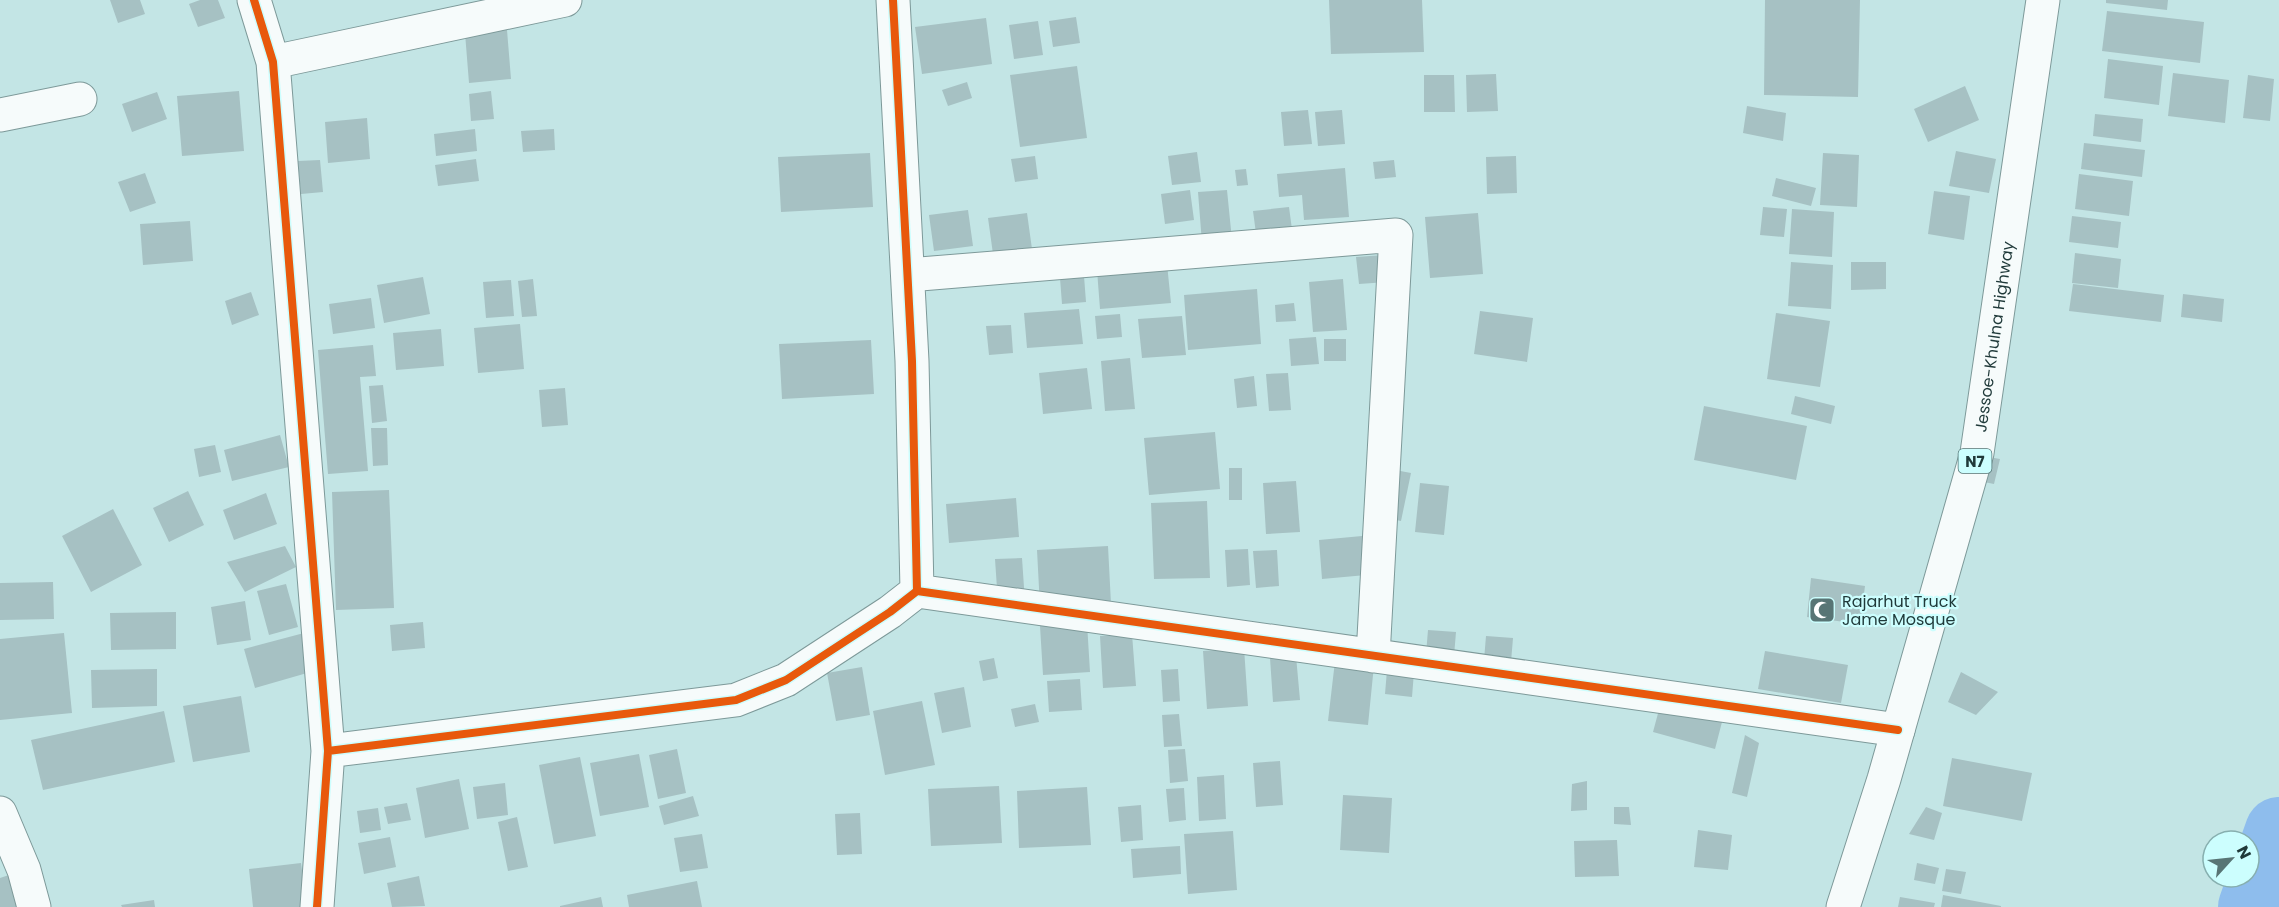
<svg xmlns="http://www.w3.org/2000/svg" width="2279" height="907" viewBox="0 0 2279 907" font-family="Poppins,sans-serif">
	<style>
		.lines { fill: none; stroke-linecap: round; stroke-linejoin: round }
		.river { stroke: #8ebded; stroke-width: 68 }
		.building { fill: #a6c1c3 }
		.minor-casing { stroke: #7d9999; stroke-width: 35 }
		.trunk-casing { stroke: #7d9999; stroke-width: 35 }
		.minor { stroke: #f6fbfb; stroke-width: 33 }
		.trunk { stroke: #f6fbfb; stroke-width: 33 }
		.cycleway-casing { stroke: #ccfefe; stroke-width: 11 }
		.cycleway { stroke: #e8590c; stroke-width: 8 }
		.labels { text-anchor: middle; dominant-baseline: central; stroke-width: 4.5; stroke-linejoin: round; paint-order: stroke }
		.shield { fill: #ccfefe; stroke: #537474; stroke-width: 1.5 }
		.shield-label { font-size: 15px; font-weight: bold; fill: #1f3939 }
		.street-label { font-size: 16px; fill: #1f3939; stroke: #ccfefe }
		.poi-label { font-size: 16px; fill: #1f3939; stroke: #ccfefe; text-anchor: start }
	</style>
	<rect width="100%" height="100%" fill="#c3e5e5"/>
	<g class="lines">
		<path class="river" d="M2252,907l27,-76"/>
	</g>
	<path class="building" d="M110,0h30l5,14 -27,9z
		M200,0h18l7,18 -27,9 -9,-23z
		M1329,0h93l2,52 -93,2z
		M1765,0h95l-2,97 -94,-2z
		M2106,0h62l-1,10 -61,-7z
		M2107,11l97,11 -4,41 -98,-12z
		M1076,17l4,26 -27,4 -4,-26z
		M986,18l6,46 -70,10 -7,-47z
		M1038,21l5,34 -29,4 -5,-34z
		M507,30l4,49 -42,4 -4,-50z
		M2108,59l55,7 -4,39 -55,-7z
		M1077,66l10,72 -67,9 -10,-72z
		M2173,73l56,7 -4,43 -57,-7z
		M1496,74l2,37 -31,1 -1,-37z
		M1424,75h30l1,37h-31z
		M2248,75l26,4 -4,42 -27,-3z
		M967,82l5,16 -24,8 -6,-16z
		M1965,86l14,34 -51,22 -14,-33z
		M239,91l5,60 -62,5 -5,-60z
		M491,91l3,28 -23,2 -2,-27z
		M157,92l10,27 -35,13 -10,-28z
		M1747,106l39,7 -3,28 -40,-8z
		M1308,110l4,34 -28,2 -3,-34z
		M1342,110l3,34 -27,2 -3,-34z
		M2095,114l48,5 -2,23 -48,-6z
		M367,118l3,41 -42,4 -3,-41z
		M475,129l2,22 -41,5 -2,-22z
		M554,129l1,21 -32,2 -2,-21z
		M2084,143l61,7 -3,27 -61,-8z
		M1956,151l40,8 -7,34 -40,-7z
		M1197,152l4,30 -29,3 -4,-29z
		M870,153l3,54 -92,5 -3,-55z
		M1823,153l36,2 -2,52 -37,-2z
		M1035,156l3,23 -23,3 -4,-23z
		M1516,156l1,37 -30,1 -1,-37z
		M476,159l3,22 -41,5 -3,-21z
		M320,160l3,32 -22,2 -3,-33z
		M1394,160l2,17 -21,2 -2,-17z
		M1345,168l4,49 -45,3 -2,-25 -23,2 -2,-23z
		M1246,169l2,16 -11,1 -2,-16z
		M145,173l11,30 -26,9 -12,-30z
		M2079,174l54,7 -4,35 -54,-7z
		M1776,178l40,10 -5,18 -39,-10z
		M1190,190l4,30 -29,4 -4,-30z
		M1227,190l5,50 -30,3 -4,-51z
		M1934,191l36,5 -6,44 -36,-6z
		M1289,207l4,30 -36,4 -4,-30z
		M1763,207l24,2 -3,28 -24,-2z
		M1792,209l42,3 -2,45 -43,-3z
		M968,210l5,36 -39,5 -5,-36z
		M1027,213l5,36 -39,5 -5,-36z
		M1478,213l5,61 -53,4 -5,-61z
		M2072,216l49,6 -3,26 -49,-6z
		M190,221l3,40 -50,4 -3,-41z
		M2075,253l46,6 -3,29 -46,-5z
		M1384,255l3,27 -28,2 -3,-27z
		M1791,262l42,3 -2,44 -43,-3z
		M1851,262h35v27l-35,1z
		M1167,264l4,39 -71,6 -3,-39z
		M1084,276l2,26 -24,2 -2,-26z
		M423,277l7,37 -46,9 -7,-38z
		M533,279l4,37 -15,1 -4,-36z
		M1343,279l4,51 -34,2 -4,-50z
		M511,280l3,36 -28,2 -3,-36z
		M2073,284l91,11 -3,27 -92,-11z
		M1257,289l4,55 -73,6 -4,-55z
		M251,292l8,23 -27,10 -7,-24z
		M2183,294l41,5 -2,23 -41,-5z
		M371,298l4,30 -42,6 -4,-30z
		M1294,303l2,18 -20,1 -1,-17z
		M1079,309l4,35 -56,4 -3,-35z
		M1480,311l53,7 -6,44 -53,-8z
		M1776,313l54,8 -10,66 -53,-8z
		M1120,314l2,23 -25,2 -2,-23z
		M1182,316l4,39 -44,3 -4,-39z
		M520,324l4,45 -46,4 -4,-45z
		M1011,325l2,28 -24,2 -3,-29z
		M441,329l3,37 -48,4 -3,-37z
		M1316,337l3,27 -28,2 -2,-27z
		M1324,339h22v22h-22z
		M871,340l3,54 -92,5 -3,-55z
		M373,345l3,31 -16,1 8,94 -40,3 -10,-124z
		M1130,358l5,51 -30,2 -4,-50z
		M1087,368l5,41 -49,5 -4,-41z
		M1288,373l3,37 -22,1 -3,-37z
		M1254,376l3,30 -20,2 -3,-29z
		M383,385l4,36 -15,2 -3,-37z
		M565,388l3,37 -26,2 -3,-37z
		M1795,396l40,10 -4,18 -40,-10z
		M1704,406l103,20 -11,54 -102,-20z
		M371,428h16l1,37 -15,1z
		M1215,432l5,57 -71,6 -5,-57z
		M280,435l9,32 -57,14 -8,-31z
		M215,445l6,27 -22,5 -5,-28z
		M1983,456l17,3 -6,25 -15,-3z
		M1229,468h13v32h-13z
		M1395,470l16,3 -10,48 -15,-3z
		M1296,481l4,51 -34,2 -3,-51z
		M1420,483l29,3 -5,49 -29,-3z
		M389,490l5,118 -58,2 -4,-118z
		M188,491l16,34 -35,17 -16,-34z
		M266,493l11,31 -43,16 -11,-30z
		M1016,498l3,39 -70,6 -3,-39z
		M1207,501l3,77 -56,1 -3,-76z
		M113,509l29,56 -51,27 -29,-56z
		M1362,536l4,39 -44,4 -3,-39z
		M285,546l11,21 -51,25 -18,-30z
		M1108,546l3,58 -71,3 -3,-57z
		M1248,549l2,36 -23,2 -2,-37z
		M1277,550l2,36 -23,2 -3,-37z
		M1022,558l3,44 -27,1 -3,-44z
		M1811,578l54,8 -5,38 -53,-7z
		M53,582l1,37 -54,1v-37z
		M286,584l12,43 -29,8 -12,-44z
		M245,601l6,39 -34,5 -6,-38z
		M176,612v37l-65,1 -1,-37z
		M423,622l2,26 -33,3 -2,-26z
		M1087,623l3,49 -47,3 -3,-49z
		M1428,630l28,2 -2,24 -28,-2z
		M64,633l8,80 -72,7v-81z
		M304,633l10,38 -59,17 -11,-39z
		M1132,634l4,52 -33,2 -3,-52z
		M1486,636l27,2 -2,24 -27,-2z
		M1244,648l4,58 -41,3 -4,-58z
		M1765,651l83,14 -7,38 -83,-14z
		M1296,656l4,44 -27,2 -3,-44z
		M994,658l4,20 -15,3 -4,-20z
		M1335,661l39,4 -6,60 -40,-4z
		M862,667l8,48 -34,6 -9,-48z
		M157,669v37l-65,2 -1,-38z
		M1178,669l2,32 -17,1 -2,-32z
		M1387,670l27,2 -2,25 -27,-3z
		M1961,672l37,20 -22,23 -28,-13z
		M1080,679l2,31 -33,2 -2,-31z
		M964,687l7,40 -29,6 -8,-40z
		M241,696l9,56 -57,10 -10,-56z
		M922,701l13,64 -50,10 -12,-64z
		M1035,704l4,18 -24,5 -4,-18z
		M1660,706l62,16 -7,27 -62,-17z
		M164,711l11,51 -132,28 -12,-50z
		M1179,714l3,32 -18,1 -2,-32z
		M1745,735l14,8 -12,54 -15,-4z
		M677,749l9,44 -28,6 -9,-44z
		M1185,749l3,32 -18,2 -2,-33z
		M639,754l10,53 -49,9 -10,-53z
		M580,757l16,79 -42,8 -15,-79z
		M1952,758l80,15 -10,48 -79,-15z
		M1280,761l3,44 -27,2 -3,-44z
		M1224,775l2,44 -27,2 -2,-44z
		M459,779l10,50 -44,9 -9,-50z
		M1587,781v29l-16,1 1,-27z
		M505,783l3,32 -31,4 -4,-32z
		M999,786l3,57 -71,3 -3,-57z
		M1087,787l4,58 -72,3 -2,-57z
		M1184,788l2,32 -17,2 -3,-33z
		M1343,795l49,3 -3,55 -49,-3z
		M693,796l6,20 -35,9 -5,-19z
		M407,803l4,17 -23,4 -4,-17z
		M1141,805l2,35 -22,2 -3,-35z
		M1614,807h15l2,18 -17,-1z
		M1926,807l16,6 -8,27 -25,-6z
		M378,808l3,22 -21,3 -3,-22z
		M860,813l2,41 -25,1 -2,-41z
		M517,817l11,50 -20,4 -10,-49z
		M1698,830l34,5 -4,35 -34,-3z
		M1233,831l4,59 -49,4 -4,-60z
		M702,834l6,34 -28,4 -6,-34z
		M390,837l6,30 -32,7 -6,-31z
		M1617,840l2,36 -44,1 -1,-36z
		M1180,846l1,28 -48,4 -2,-29z
		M301,863l6,44h-54l-4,-38z
		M1917,863l22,5 -4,16 -21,-4z
		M1946,869l20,3 -5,22 -19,-3z
		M9,875l10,32h-19v-29z
		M419,876l6,30 -33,1 -5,-24z
		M697,881l5,26h-73l-2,-12z
		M1943,895l58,11v1h-60z
		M601,897l2,10h-43v-1z
		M1900,897l35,6 -1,4h-36z
		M154,900l1,7h-33l-1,-2z"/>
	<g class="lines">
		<defs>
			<path id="minor" d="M254,0l19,62 55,689 -11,156
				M273,62l292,-62
				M0,115l80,-16
				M908,275l488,-40 -23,421
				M917,591l981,139
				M328,751l408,-51 50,-20 104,-68 27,-21 -5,-230 -19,-361
				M0,813l24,57 10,37"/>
			<g id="trunk">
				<path id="s1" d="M1843,907l41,-128 93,-326 66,-453"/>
			</g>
		</defs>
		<use href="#minor" class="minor-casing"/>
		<use href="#trunk" class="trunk-casing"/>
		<use href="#minor" class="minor"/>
		<use href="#trunk" class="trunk"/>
		<defs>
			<path id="cycleway" d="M254,0l19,62 55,689 -11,156
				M917,591l981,139
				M328,751l408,-51 50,-20 104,-68 27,-21 -5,-230 -19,-361"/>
		</defs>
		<use href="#cycleway" class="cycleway-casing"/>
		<use href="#cycleway" class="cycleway"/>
	</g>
	<defs>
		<symbol id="mosque-square" viewBox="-11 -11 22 22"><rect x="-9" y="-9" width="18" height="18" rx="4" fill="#587575" stroke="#ccfefe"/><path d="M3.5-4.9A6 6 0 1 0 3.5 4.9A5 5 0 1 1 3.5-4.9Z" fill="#fff"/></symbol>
	</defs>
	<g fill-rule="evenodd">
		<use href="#mosque-square" x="1807" y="595" width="30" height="30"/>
	</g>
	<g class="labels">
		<rect class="shield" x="1958.5" y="449" width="33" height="24" rx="4.5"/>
		<g class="shield-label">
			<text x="1975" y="461">N7</text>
		</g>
		<g class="street-label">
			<text stroke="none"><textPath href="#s1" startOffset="591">Jessoe-Khulna Highway</textPath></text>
		</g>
		<g class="poi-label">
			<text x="1842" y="601">Rajarhut Truck<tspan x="1842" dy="18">Jame Mosque</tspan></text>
		</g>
	</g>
	<g transform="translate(2231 859) rotate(63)"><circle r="28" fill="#ccfefe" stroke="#87afaf" stroke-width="1.5"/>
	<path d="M0-4.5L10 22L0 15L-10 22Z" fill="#587575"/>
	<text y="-9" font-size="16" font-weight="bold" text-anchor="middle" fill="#1f3939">N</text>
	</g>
</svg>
